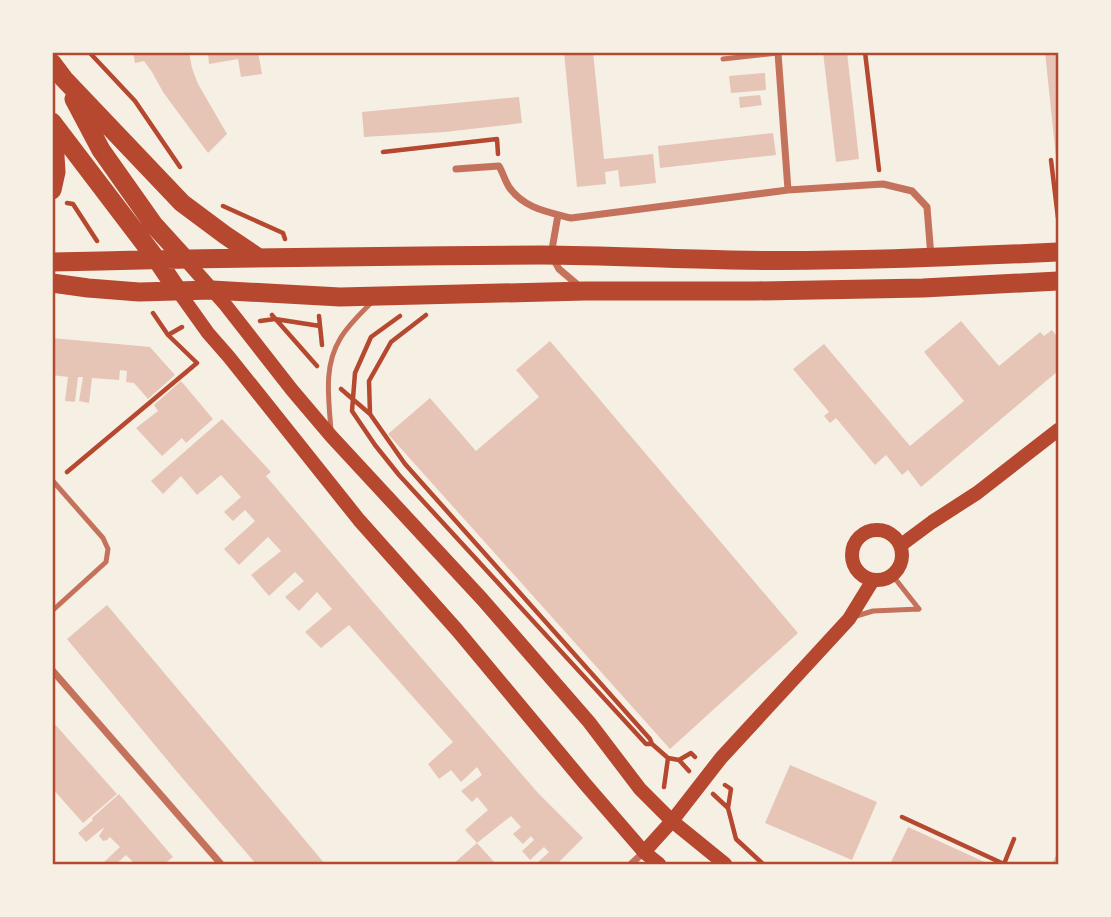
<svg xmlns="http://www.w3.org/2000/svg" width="1111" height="917" viewBox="0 0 1111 917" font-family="'DejaVu Sans',sans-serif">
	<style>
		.building { fill: #e6c5b7 }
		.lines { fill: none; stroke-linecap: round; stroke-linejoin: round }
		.path { stroke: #b5482f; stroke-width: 4.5 }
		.service { stroke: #c5725c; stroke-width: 5 }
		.minor { stroke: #c5725c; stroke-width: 7 }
		.secondary { stroke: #b5482f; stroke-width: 14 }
		.trunk { stroke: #b5482f; stroke-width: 19 }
		.neatline { fill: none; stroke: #b5482f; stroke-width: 2.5 }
	</style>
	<rect width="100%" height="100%" fill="#f6efe4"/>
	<path class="building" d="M133,52h56l3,16 6,16 29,50 -19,19 -45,-61 -11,-20 -8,-11 -9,2z
		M208,52h50l4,22 -21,3 -3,-18 -29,5z
		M564,52h29l11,107 49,-5 3,29 -36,4 -2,-17 -13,2 1,12 -29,3z
		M823,52h24l12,107 -23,3z
		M1045,52h13v115h-1z
		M765,73l1,17 -35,3 -2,-17z
		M760,95l2,10 -22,3 -1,-11z
		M519,97l3,26 -77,9 -81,5 -2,-25z
		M773,133l3,22 -116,13 -2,-22z
		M961,321l38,45 41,-34 4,4 8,-6 6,8v33l-137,116 -13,-17 -6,5 -16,-20 -11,10 -39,-47 -6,5 -6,-7 5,-4 -36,-43 31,-25 86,102 54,-45 -40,-49z
		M52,338l98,9 25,28 -27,24 -14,-16 -8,-1 1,-11 -7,-1 -1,10 -27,-2 -3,25 -10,-2 4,-24h-5l-3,25 -10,-1 3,-24 -16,-2z
		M550,341l248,292 -128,116 -282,-315 42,-36 46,53 63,-54 -23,-27z
		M181,381l32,38 -27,24 -4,-5 -20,18 -26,-28 22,-17 -4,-6z
		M222,419l49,53 -5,4 108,127 164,190 45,45 -26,26h-21l13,-12 -5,-5 -14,13 -8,-9 12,-11 -3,-4 -8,8 -10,-10 8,-7 -10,-11 -34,27 -12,-13 23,-20 -11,-13 -5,5 -11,-11 21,-16 -5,-8 -16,15 -10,-12 -12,9 -11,-15 25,-22 -104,-117 -28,23 -16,-16 27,-23 -15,-17 -18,19 -14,-14 19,-16 -9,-9 -26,24 -18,-21 30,-24 -13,-14 -29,28 -15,-16 31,-28 -10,-11 -12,11 -9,-9 17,-15 -20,-22 -24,20 -16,-19 -18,18 -12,-13z
		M107,605l187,222 31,37h-69l-78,-91 -111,-134z
		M52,721l65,73 -34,29 -31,-35z
		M790,765l87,37 -25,58 -87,-37z
		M119,794l54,63 -9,7h-33l2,-2 -7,-7 -10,9h-12l-1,-1 17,-16 -10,-10 -3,3 -4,1 -4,-5 5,-8h-1l-17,14 -8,-9 15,-13 -1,-2z
		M908,827l81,37h-99z
		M477,843l19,21h-43z
		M1058,851v13h-6z"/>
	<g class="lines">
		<path class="path" d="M89,52l46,49 45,66
			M865,52l14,118
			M383,152l114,-13 1,15
			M1051,160l7,58
			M67,203l6,1 24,37
			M223,206l60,27 2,6
			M272,315l45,51
			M319,316l3,29
			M400,316l-29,21 -16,36 -3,38 23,34 24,30 247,269h6l16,14 11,2 10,11
			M260,321l15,-2 45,7
			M168,335l14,-8
			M341,389l29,25 35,50 245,275 2,5
			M370,414l-1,-33 22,-39 35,-27
			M67,472l130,-109 -29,-28 -15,-22
			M679,760l12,-7 4,4
			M725,785l6,4 -3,19 8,31 27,25
			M664,787l4,-29
			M713,794l15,14
			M902,817l102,47
			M1004,864l10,-25"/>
		<path class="service" d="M723,59l55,-6
			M331,431c-2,-31 -8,-64 9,-92 8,-14 21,-26 33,-38
			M52,480l51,58 5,11 -2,13 -54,49
			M893,576l26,33
			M853,617l20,-6 46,-2"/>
		<path class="minor" d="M778,53l10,137
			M456,169l43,-3c4,7 6,15 10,21 14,21 39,25 62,31l217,-28 95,-6 29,7 15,16 4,50
			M558,215l-7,40 8,14 20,17
			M52,670l169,194
			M631,864l13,-12"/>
		<path class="secondary" d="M184,258l40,45 68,87 39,46 151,163 107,123 51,67 32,32 53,43
			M178,291l30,42 21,24 130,163 98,110 129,155 58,67 15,12
			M852 555a25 25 0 1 1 50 0a25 25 0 1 1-50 0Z
			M901,545l31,-23 45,-29 81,-63
			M644,852l28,-31 49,-63 128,-139 24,-39"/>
		<path class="trunk" d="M52,63l12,16 118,124 43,32 34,23
			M74,99l27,51 53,75 30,33
			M52,122l105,138 21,31
			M52,190l4,-18 -3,-49
			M52,262c163,-4 325,-6 488,-7 63,0 127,4 190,5 110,2 219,-3 328,-8
			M52,283l36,5 51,4 73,-2 128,7 245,-6h171l167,-3 135,-7"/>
	</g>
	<rect width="1111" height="917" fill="none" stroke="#f6efe4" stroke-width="108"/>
	<rect x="54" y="54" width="1003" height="809" class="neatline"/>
</svg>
